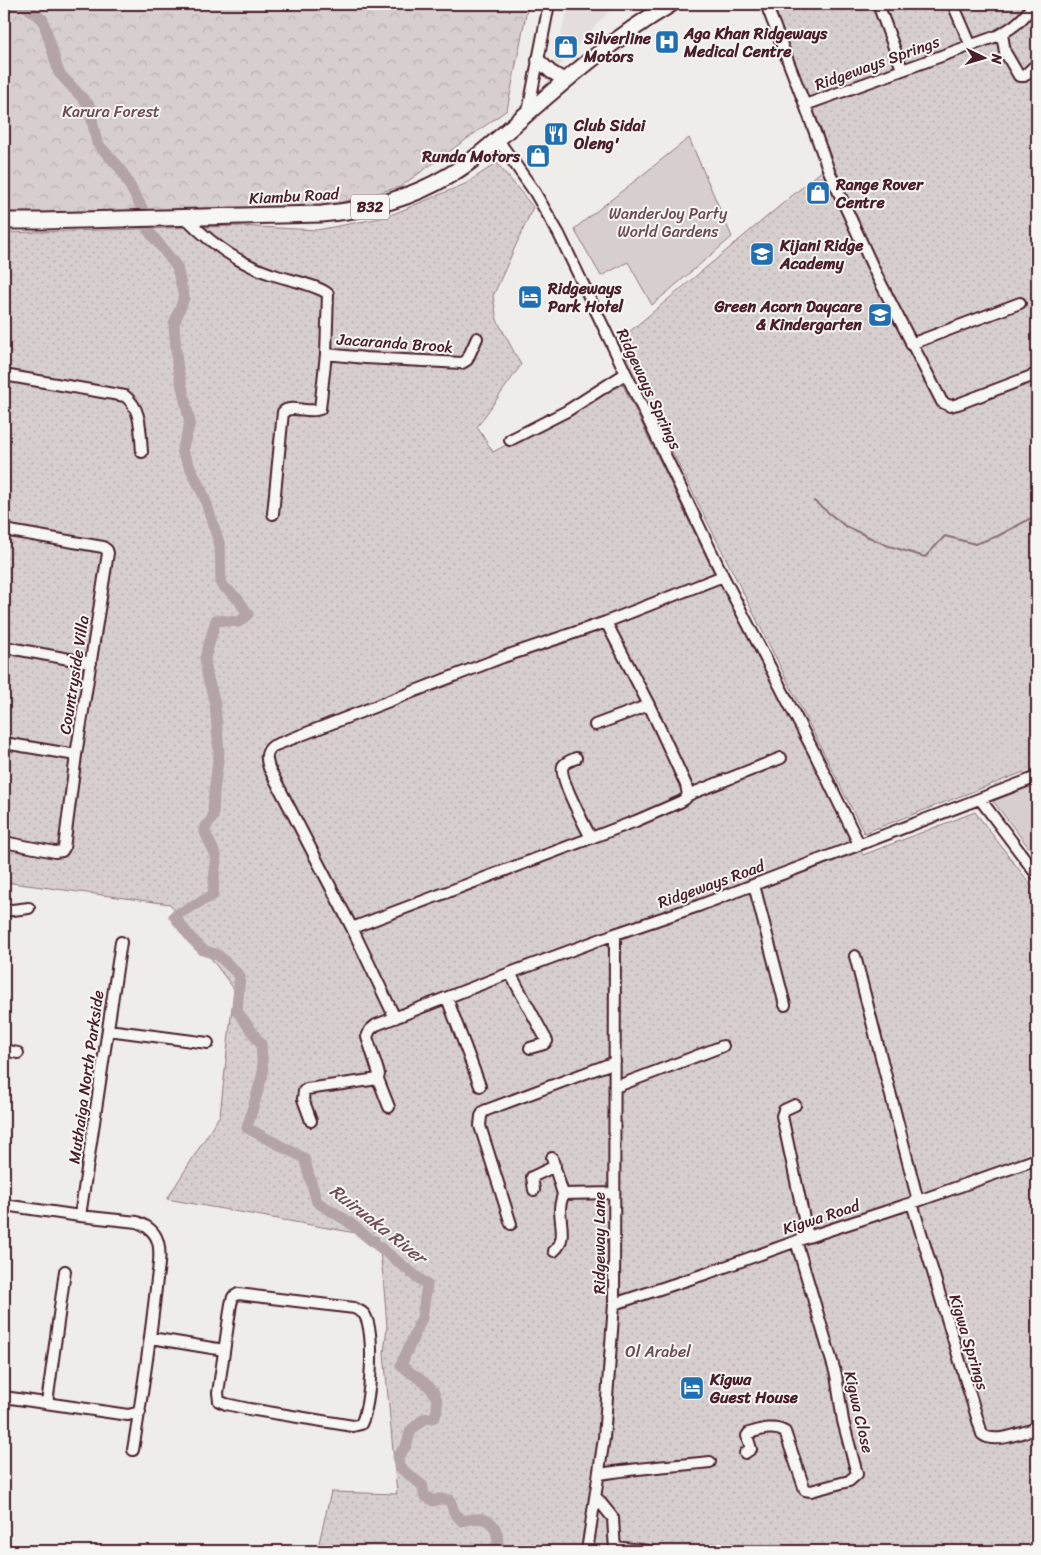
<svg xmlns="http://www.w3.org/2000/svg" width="1041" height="1555" viewBox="0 0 1041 1555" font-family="Sriracha,sans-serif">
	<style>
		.built { fill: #e3dedc }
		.green { fill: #d7cfce; stroke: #90777c }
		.forest { fill: url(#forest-crowns); stroke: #90777c }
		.garden { fill: url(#garden-dots); stroke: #90777c }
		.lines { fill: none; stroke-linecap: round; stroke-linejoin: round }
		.stream { stroke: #8a6f74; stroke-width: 2 }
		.river { stroke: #b4a4a5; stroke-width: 11 }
		.minor-casing { stroke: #4a1f2b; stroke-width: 14 }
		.major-casing { stroke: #4a1f2b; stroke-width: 16 }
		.highway-casing { stroke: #4a1f2b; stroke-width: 19 }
		.minor { stroke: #f6f6f2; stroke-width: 10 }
		.major { stroke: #f6f6f2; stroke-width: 12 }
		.highway { stroke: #f6f6f2; stroke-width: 15 }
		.labels { text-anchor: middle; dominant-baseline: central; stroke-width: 4; stroke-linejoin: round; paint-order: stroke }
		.shield { fill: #f6f6f2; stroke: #7e6067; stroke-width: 1 }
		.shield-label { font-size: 15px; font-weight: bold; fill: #4a1f2b }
		.poi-label { font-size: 16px; font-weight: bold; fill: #4a1f2b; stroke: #f6f6f2; text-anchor: start }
		.street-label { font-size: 16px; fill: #4a1f2b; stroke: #f6f6f2 }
		.park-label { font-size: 16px; fill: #6d4b54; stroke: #f6f6f2 }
		.water-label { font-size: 18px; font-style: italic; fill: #6f4e56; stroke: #f6f6f2 }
	</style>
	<defs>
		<pattern id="forest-crowns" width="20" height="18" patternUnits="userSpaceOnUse" patternTransform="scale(1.25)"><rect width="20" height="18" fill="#d7cfce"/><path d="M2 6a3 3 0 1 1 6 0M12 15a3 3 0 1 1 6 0" fill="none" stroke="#bab1b1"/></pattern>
		<pattern id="garden-dots" width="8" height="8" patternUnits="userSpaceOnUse" patternTransform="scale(1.25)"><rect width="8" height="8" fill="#d7cfce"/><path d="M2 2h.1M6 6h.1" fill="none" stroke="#bab1b1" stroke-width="1.8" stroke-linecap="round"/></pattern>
	</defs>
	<rect width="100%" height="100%" fill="#efedea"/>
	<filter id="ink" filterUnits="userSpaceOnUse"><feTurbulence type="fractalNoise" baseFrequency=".02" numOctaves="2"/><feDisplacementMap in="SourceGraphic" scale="10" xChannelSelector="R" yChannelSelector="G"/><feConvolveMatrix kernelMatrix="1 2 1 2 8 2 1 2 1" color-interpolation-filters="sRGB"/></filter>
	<g filter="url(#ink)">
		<path class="built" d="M572,4h36l2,6 -60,66 15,-57z"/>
		<path class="green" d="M689,138l43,99 -80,68 -24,-43 -27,14 -27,-47z
			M1037,784v74l-44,-57z"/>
		<path class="forest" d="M4,4h524l-21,106 -107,77 -103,27 -293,5z"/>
		<path class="garden" d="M774,4h263v763l-173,66 -247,-491 207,-173z
			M497,163l36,44 -40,89 4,24 24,45 -44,62 16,25 129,-69 92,190 149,282 112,-43 62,81v658h-720l14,-59 66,2 -13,-141 3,-27 -4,-50 -5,-39 -211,-38 53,-84 14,-126 -64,-85 -166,-22v-649l234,-7 79,4 69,-13 79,-33z"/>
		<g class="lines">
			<path class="stream" d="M814,501l31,25 41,19 39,12 20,-21 30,8 23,-8 39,-21"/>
			<path class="river" d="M4,10l4,-6h15l20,16 16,53 30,32 8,38 23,25 22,40
				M148,230l29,37 7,31 -10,26 3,40 13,59 -8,28 22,45 16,50 1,38 17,15 10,15 -9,8 -23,-2 -11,38 2,17 8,28 4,50 -5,39 -1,25 -9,13 12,26 -3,39 -39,21 17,22 12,12 15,5 22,21 -3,35 24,33 2,29 -16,55 57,30 13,44 29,18 81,65 -5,33 -21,47c18,16 44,23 34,52l-11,2 -13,11 -5,16 -8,11 1,10 24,19 1,9 9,6 6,-2 11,1 4,12 8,9c23,-6 36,-2 36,24l-7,6"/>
			<defs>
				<path id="minor" d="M766,4l39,101 192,-69c14,-7 29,-17 35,-32
					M878,4l24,65
					M953,4l18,42
					M1002,34l3,18 14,24h5l13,-12
					M805,105l24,66 47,103 66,128 8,4 8,-2 79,-30
					M528,112l21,-108
					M498,140l36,51 25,43 164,342
					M185,217c25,26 52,46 86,57 14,5 47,11 57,20l-2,60 39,4 97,5 5,-3 10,-22
					M911,344l109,-41
					M4,375l121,21c17,13 15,35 17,56
					M510,440l57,-29 58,-37
					M273,514l10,-102c8,-8 26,2 37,-3l6,-55
					M4,530l99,17 4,3 1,3 -32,202 -12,93 -2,3 -7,1 -51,-10
					M606,622l43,83 37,80 2,10
					M4,647l87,16
					M595,725l54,-20
					M4,743l72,12
					M576,758c-4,2 -11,4 -13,8 -5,10 22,60 28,72
					M980,799l57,76
					M754,885l31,120
					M4,911l25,-3
					M352,928l284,-107 44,-19 5,-3 3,-4 93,-37
					M855,956l63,245
					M510,973l37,68 -3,3 -14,4
					M447,998l33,88
					M395,1018l-43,-90 -83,-160c-3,-9 -4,-16 4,-22l230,-89 103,-35 117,-46 92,178 44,90
					M108,1030l100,13
					M4,1050l14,3
					M378,1079l11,28
					M615,1087l108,-41
					M795,1105l-11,5 -2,6 26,121
					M311,1121l-8,-22 1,-8 3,-2 71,-10 1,-5 -12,-37 3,-7 6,-5 134,-52 105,-39 83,-28 339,-129
					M552,1158l11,36 51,-1
					M534,1190l-2,-13 23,-11
					M912,1203l70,231c12,11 41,-2 55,-6
					M4,1205l76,11 57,6c10,4 18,9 21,20 4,14 -1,32 -2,46 -6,54 -14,108 -23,162
					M80,1216l41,-274
					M511,1224l-31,-98 1,-10 3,-5 131,-49
					M554,1251c13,-11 6,-27 6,-42 0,-5 2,-10 3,-15
					M238,1294l116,14c4,2 7,3 10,6 12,16 7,92 -3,110l-8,2 -104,-17 -23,-5 -7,-3 -1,-8 13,-89 2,-7z
					M614,1304l94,-31 100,-36 110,-36 119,-42
					M151,1338l73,12
					M4,1397l124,18 12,-3
					M47,1403l18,-132
					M745,1453l6,-4 -4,-13 2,-3c11,-3 25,-8 36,-1l20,58 6,1 38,-10 8,-7 -14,-53 -7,-46 -40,-134
					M600,1474c36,-6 73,-8 110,-12
					M596,1497l17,21 2,33
					M615,1547l34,4
					M587,1551l17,-113 10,-134 1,-370"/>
				<path id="major" d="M538,60l13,12 14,8"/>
				<path id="highway" d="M4,221h37l281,-7c44,-4 88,-15 126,-38 28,-16 51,-38 75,-59 47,-41 94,-81 148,-113"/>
			</defs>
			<use href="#minor" class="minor-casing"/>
			<use href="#major" class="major-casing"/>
			<use href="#highway" class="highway-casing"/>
			<use href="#minor" class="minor"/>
			<use href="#major" class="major"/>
			<use href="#highway" class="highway"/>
		</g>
	</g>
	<defs>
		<symbol id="hospital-square" viewBox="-11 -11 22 22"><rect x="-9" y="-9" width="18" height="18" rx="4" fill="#1f6fb2" stroke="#f6f6f2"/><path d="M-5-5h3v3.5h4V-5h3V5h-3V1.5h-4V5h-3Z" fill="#fff"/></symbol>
		<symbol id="shop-square" viewBox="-11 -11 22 22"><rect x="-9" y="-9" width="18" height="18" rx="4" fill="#1f6fb2" stroke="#f6f6f2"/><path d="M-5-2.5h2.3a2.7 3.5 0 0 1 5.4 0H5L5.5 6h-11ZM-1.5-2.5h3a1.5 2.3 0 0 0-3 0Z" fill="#fff"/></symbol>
		<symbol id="restaurant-square" viewBox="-11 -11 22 22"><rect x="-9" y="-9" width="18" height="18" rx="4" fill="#1f6fb2" stroke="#f6f6f2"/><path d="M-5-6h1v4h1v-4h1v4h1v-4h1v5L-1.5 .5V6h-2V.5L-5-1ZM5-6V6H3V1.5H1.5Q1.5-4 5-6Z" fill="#fff"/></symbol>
		<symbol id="school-square" viewBox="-11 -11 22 22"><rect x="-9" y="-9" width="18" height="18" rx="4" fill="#1f6fb2" stroke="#f6f6f2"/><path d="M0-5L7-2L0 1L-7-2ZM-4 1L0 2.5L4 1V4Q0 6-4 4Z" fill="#fff"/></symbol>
		<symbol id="hotel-square" viewBox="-11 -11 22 22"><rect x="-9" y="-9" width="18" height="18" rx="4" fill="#1f6fb2" stroke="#f6f6f2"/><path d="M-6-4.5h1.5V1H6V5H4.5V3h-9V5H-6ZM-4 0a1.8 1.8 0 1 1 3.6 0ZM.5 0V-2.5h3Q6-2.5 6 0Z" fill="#fff"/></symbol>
	</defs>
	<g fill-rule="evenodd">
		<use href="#hospital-square" x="653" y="28" width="28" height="28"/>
		<use href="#shop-square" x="552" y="33" width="28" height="28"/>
		<use href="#restaurant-square" x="542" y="120" width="28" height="28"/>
		<use href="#shop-square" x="524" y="142" width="28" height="28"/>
		<use href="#shop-square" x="804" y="179" width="28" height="28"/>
		<use href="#school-square" x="748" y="240" width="28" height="28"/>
		<use href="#hotel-square" x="516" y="283" width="28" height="28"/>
		<use href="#school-square" x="866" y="301" width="28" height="28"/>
		<use href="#hotel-square" x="678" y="1374" width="28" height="28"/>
	</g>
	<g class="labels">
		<rect class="shield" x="351" y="194.5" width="38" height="25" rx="4"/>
		<g class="shield-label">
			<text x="370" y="207">B32</text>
		</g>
		<g class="poi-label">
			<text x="684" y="33">Aga Khan Ridgeways<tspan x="684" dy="18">Medical Centre</tspan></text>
			<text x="584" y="38">Silverline<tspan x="584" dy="18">Motors</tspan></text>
			<text x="574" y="125">Club Sidai<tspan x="574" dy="18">Oleng'</tspan></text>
			<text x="520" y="156" text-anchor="end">Runda Motors</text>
			<text x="836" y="184">Range Rover<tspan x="836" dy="18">Centre</tspan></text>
			<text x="780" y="245">Kijani Ridge<tspan x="780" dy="18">Academy</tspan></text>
			<text x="548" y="288">Ridgeways<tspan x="548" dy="18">Park Hotel</tspan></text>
			<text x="862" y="306" text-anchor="end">Green Acorn Daycare<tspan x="862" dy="18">&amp; Kindergarten</tspan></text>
			<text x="710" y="1379">Kigwa<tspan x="710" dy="18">Guest House</tspan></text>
		</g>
		<g class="street-label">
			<text transform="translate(877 63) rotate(-20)">Ridgeways Springs</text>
			<text transform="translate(294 196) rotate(-3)">Kiambu Road</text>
			<text transform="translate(395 343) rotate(4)">Jacaranda Brook</text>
			<text transform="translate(649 389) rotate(65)">Ridgeways Springs</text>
			<text transform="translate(74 675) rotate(-81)">Countryside Villa</text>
			<text transform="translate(711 884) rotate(-20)">Ridgeways Road</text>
			<text transform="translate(86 1077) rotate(-82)">Muthaiga North Parkside</text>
			<text transform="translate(821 1217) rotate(-18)">Kigwa Road</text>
			<text transform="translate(599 1243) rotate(-90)">Ridgeway Lane</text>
			<text transform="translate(969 1342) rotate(73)">Kigwa Springs</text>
			<text transform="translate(859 1412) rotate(77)">Kigwa Close</text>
		</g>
		<g class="park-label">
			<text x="111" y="111">Karura Forest</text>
			<text x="668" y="213">WanderJoy Party<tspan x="668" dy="18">World Gardens</tspan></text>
			<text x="658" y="1351">Ol Arabel</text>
		</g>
		<g class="water-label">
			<text transform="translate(378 1224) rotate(38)">Ruiruaka River</text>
		</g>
	</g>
	<rect width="1041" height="1555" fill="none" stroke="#f6f6f2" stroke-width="20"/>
	<rect x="10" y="10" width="1021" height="1535" fill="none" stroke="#4a1f2b" stroke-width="2" filter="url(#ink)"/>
	<g transform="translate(984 58) rotate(95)" stroke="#f6f6f2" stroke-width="4" paint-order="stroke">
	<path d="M0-4L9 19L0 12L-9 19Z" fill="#4a1f2b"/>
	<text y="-8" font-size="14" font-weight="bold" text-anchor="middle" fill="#4a1f2b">N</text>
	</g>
</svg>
